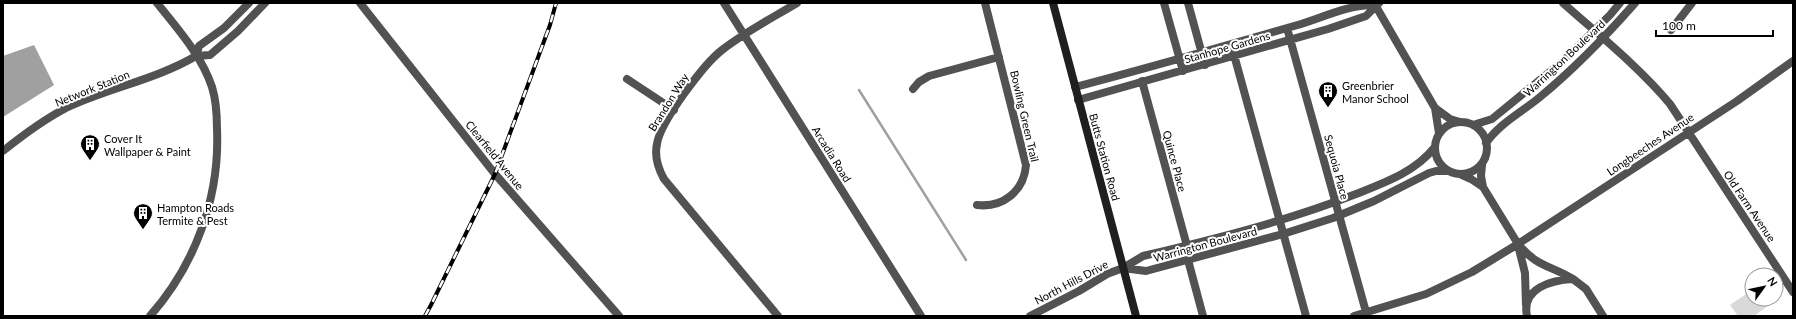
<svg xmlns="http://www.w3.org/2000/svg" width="1796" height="319" viewBox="0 0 1796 319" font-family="Lato,sans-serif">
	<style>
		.green { fill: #d9d9d9 }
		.water { fill: #a0a0a0 }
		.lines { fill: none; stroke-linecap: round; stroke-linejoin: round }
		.stream { stroke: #a0a0a0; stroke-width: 2.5 }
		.minor { stroke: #525252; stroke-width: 8 }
		.tertiary { stroke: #525252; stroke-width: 8 }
		.secondary { stroke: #1f1f1f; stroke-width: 8 }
		.rail-casing { stroke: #000; stroke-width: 4 }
		.rail { stroke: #fff; stroke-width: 2.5; stroke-dasharray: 8; stroke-linecap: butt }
		.labels { text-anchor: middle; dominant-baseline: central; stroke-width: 4; stroke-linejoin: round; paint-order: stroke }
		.street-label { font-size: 11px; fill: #000; stroke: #fff }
		.poi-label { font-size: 11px; fill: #000; stroke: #fff; text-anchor: start }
	</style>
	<rect width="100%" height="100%" fill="#fff"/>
	<path class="green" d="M1752,290v9h24v-6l3,5 -25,18h-16l-8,-11z"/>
	<path class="water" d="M34,45l20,40 -51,32v-61z"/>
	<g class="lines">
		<path class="stream" d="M859,90l107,170"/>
		<path class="minor" d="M249,3l-25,25 -25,18 -3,10 14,-1 28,-24 27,-28
			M724,3l197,313
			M1164,3l19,68
			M1188,3l17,62
			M1374,3l61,105
			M1563,3c37,33 75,63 107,101l123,188
			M1287,28l79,284
			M1671,30l21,-27
			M1231,44l75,272
			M627,79l47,31
			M1142,81l45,165
			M1075,87c73,-19 146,-40 219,-61 26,-7 54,-22 81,-21
			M913,89l6,-7 10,-6 70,-19
			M1078,100l250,-71 38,-13 13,-13
			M1439,133l-4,-25 15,11 10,3
			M3,151c20,-16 40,-31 63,-43 42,-20 89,-28 130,-52
			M1462,175l9,4 12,8 -2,-11 1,-11
			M1483,187l35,57c19,23 32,21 55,35
			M977,205c26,3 47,-14 49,-40l-41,-162
			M1518,245l7,28 1,32
			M1188,260l15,56
			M150,316c45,-51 70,-118 67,-187 0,-14 -1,-29 -5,-42 -10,-31 -35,-59 -55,-84
			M778,316l-114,-137c-6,-11 -10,-22 -7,-35 3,-22 47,-80 65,-94 23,-18 50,-32 75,-47
			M1030,316l49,-25 28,-17 16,-6
			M1354,316l72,-22 46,-22 46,-28 219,-143 56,-40
			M1527,316c-6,-28 25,-36 46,-37l13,10 17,27"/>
		<path class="tertiary" d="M360,3l135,171 124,142
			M1435 148a26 26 0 1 1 52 0a26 26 0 1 1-52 0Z
			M1473,125l19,-6 71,-58 47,-46 10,-12
			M1486,143c14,-20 36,-31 54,-46 34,-28 66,-61 95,-94
			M1123,268l23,3 137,-37 50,-16 41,-17 55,-28 7,-2h11
			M1123,268l20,-12c72,-17 144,-35 213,-62 28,-11 59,-22 78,-46"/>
		<path class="secondary" d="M1053,3l83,313"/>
		<defs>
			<path id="rail" d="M425,316l6,-11 64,-131 55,-149 6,-22"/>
		</defs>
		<use href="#rail" class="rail-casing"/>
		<use href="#rail" class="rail"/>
	</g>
	<defs>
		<symbol id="building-pin" viewBox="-11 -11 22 30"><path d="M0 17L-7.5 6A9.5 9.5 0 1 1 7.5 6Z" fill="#000" stroke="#fff"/><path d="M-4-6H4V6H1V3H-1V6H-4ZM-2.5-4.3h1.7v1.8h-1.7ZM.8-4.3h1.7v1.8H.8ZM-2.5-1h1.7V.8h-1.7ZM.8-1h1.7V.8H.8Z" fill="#fff"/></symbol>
	</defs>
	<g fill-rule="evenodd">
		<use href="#building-pin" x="1317" y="80" width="22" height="30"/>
		<use href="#building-pin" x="79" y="133" width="22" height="30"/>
		<use href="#building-pin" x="132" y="202" width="22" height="30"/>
	</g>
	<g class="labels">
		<g class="street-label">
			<text transform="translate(1227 47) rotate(-16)">Stanhope Gardens</text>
			<text transform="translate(1564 58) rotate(-43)">Warrington Boulevard</text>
			<text transform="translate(92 88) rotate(-22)">Network Station</text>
			<text transform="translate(668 102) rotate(-58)">Brandon Way</text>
			<text transform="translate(1025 116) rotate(77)">Bowling Green Trail</text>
			<text transform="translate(1650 144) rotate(-34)">Longbeeches Avenue</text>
			<text transform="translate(832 154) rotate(58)">Arcadia Road</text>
			<text transform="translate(495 155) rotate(51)">Clearfield Avenue</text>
			<text transform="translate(1105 157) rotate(75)">Butts Station Road</text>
			<text transform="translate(1175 161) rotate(75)">Quince Place</text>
			<text transform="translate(1337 167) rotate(75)">Sequoia Place</text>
			<text transform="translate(1750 206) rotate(56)">Old Farm Avenue</text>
			<text transform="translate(1205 244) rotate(-15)">Warrington Boulevard</text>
			<text transform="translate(1071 282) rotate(-28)">North Hills Drive</text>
		</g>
		<g class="poi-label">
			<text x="1342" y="85">Greenbrier<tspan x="1342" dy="13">Manor School</tspan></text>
			<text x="104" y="138">Cover It<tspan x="104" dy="13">Wallpaper &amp; Paint</tspan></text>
			<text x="157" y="207">Hampton Roads<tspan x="157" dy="13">Termite &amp; Pest</tspan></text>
		</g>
	</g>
	<rect width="1796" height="319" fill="none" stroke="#000000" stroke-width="8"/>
	<g transform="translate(1764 287) rotate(57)"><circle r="19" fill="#ffffff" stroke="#999999"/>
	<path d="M0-3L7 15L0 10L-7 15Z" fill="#000000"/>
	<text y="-6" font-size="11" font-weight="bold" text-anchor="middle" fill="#000000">N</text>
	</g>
	<path d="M1656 30v6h117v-6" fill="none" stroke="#000000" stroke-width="2"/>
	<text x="1662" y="30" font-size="12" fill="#000000" stroke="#ffffff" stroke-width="3" paint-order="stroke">100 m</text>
</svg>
